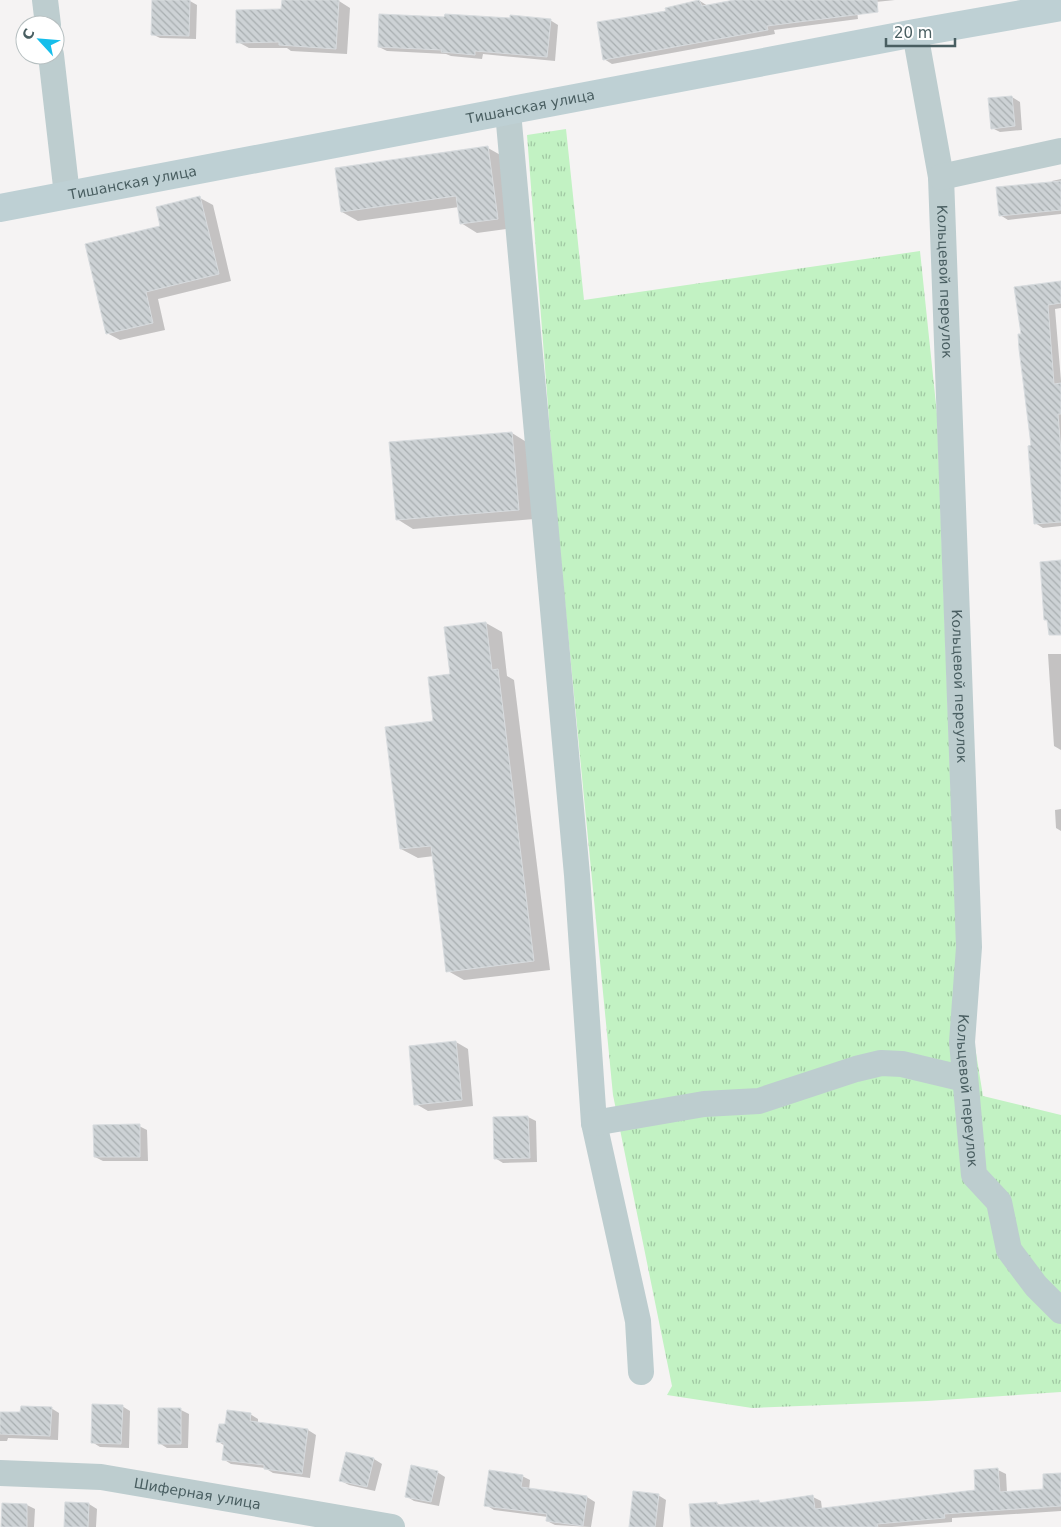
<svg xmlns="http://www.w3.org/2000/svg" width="1061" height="1527" viewBox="0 0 1061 1527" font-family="'DejaVu Sans',sans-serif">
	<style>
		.grass { fill: url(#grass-tufts) }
		.shadow { fill: #0003 }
		.building { fill: url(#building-back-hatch); stroke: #d7dbde }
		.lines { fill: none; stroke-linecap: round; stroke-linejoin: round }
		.street { stroke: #bdcdcf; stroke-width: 26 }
		.secondary { stroke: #bed0d4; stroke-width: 28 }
		.labels { text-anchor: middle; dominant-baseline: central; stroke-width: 5; stroke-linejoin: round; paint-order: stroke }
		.street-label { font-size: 14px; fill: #495e61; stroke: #fff }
	</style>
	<defs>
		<pattern id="grass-tufts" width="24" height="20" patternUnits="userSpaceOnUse" patternTransform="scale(1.25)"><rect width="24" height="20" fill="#c2f2c3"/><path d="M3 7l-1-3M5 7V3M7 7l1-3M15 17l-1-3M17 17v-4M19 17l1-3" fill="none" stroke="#a0c7a2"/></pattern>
		<pattern id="building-back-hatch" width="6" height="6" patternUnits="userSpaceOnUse" patternTransform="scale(1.25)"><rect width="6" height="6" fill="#cdd2d5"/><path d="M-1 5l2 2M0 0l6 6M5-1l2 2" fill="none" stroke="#a8aeb0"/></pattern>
	</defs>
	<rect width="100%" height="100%" fill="#f5f3f3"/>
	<path class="grass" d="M566,129l18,171 336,-49 17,163 19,516 27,166 78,19v277l-134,9 -175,7 -85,-13 5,-9 -59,-291 -57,-585 -29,-375z"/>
	<path class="shadow" d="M153,0l37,1 7,4 -1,34 -36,-1 -8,-4z
		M283,0l56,1 11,7 -3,46 -56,-3 -4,-3h-38l-11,-6 45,-32z
		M740,0h155l-39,4 2,15 -84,11 1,4 -163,30 -8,-5 64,-47 -1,-3 33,-8 8,5z
		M550,20l8,5 -3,36 -72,-7 -1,5 -31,-3 -5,-2 -59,-3 -8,-4z
		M1012,97l8,5 2,28 -22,2 -8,-4z
		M488,148l16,9 10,71 -37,5 -16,-10 -2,-16 -101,14 -16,-9z
		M1061,179v35l-53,6 -8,-5 53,-32 -1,-2z
		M200,198l13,7 18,76 -73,18 7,31 -45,10 -13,-7 55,-106z
		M1061,282v26l-6,1 6,72v145l-18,2 -8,-5 -3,-76 -10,-112z
		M512,433l16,10 6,76 -121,10 -16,-10 -6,-76z
		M486,623l16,9 5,44 7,4 36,290 -86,10 -16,-9 -14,-115 -16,2 -17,-9 34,-127 16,-47z
		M1048,654h13v96l-7,-4z
		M1061,809v22l-5,-3 -1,-18z
		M456,1042l12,7 5,57 -45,5 -12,-7z
		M528,1117l8,4 1,41 -34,1 -8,-5 -1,-40z
		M139,1126l8,4 1,31h-45l-8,-4z
		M122,1406l8,5 -1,37 -29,-1 -8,-5z
		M51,1408l8,5 -1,27 -50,-2 -1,3h-7v-28h21z
		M181,1410l8,4 -1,34h-21l-8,-5z
		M250,1414l8,5v4l50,7 8,5 -6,43 -37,-5 -8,-5 -34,-4 -8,-5 2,-13 -8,-5 9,-15z
		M374,1459l8,5 -7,27 -26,-6 -8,-4z
		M998,1470l8,4 1,19 38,-3 16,-15v36l-109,7v4l-60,5h-200l25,-24 5,3 37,-5 4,3 50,-7 8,4 1,8 154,-18z
		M437,1472l8,5 -6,29 -25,-5 -8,-5z
		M522,1476l8,4 -1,10 58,7 8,5 -4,25 -36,-2 -8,-4 1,-4 -54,-7 -8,-5z
		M658,1495l8,5 -3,27h-33z
		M89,1504l8,5 -1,18h-31z
		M27,1505l8,4 -1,18h-32z"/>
	<path class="building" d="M152,0h38l-1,36 -38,-1z
		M282,0h57l-3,49 -57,-4v-3l-43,1v-33l45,-1z
		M699,0l3,6 32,-6h143l1,12 -111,14 1,4 -165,30 -6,-38 69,-11 -1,-3z
		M379,14l65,3 1,-3 65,4v-3l41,4 -4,38 -72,-6v4l-34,-3 1,-2 -64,-3z
		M1012,96l3,30 -24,3 -3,-31z
		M488,146l10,73 -38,5 -4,-28 -115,16 -6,-44z
		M1061,181v29l-62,6 -3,-29z
		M200,196l19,78 -73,18 7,31 -47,11 -21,-90 75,-18 -4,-19z
		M1061,281v22l-13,2 6,79 7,-1v31h-3l3,38v70l-27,2 -6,-78 3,-1 -12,-96 -1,-15h3l-7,-47z
		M512,432l7,78 -123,10 -7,-78z
		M1061,560v75h-12l-2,-15h-3l-4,-58z
		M486,622l6,48 6,-1 36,292 -88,11 -15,-126 -31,3 -15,-122 48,-6 -5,-44 22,-3 -6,-47z
		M456,1041l6,59 -48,5 -5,-59z
		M528,1116l2,42 -36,1 -1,-42z
		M140,1124v33h-46l-1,-32z
		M92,1404l31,1 -2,39 -30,-1z
		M21,1406l31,1 -2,29 -50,-2v-22h20z
		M158,1408h23v36h-23z
		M227,1410l24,3 -1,8 58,8 -6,45 -38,-5v-4l-42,-5 2,-17 -8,-1 3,-18h6z
		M346,1452l28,6 -7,29 -28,-6z
		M411,1465l27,6 -7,31 -26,-5z
		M998,1468l2,24 43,-3v-15l18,-1v33l-117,8 1,4 -68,6 1,3h-187l-2,-23 28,-2v3l42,-5v3l54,-8 2,14 160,-19 -1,-20z
		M489,1470l34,5 -2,12 66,9 -4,30 -37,-5 1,-7 -63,-8z
		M633,1491l26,3 -4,33h-26z
		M65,1502l24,1 -1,24h-24z
		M2,1503l25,1v23h-26z"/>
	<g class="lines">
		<g class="street">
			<path d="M45,0l3,25"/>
			<path id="s1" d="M915,33l26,144 28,770 -7,95 12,133 25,27 10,48 27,36 25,25"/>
			<path d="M51,55l16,140"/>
			<path d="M508,112l69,763 17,248 44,198 3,51"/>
			<path d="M941,177l120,-26"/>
			<path d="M594,1123l110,-19 55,-3 97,-32 25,-6 21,1 63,15"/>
			<path id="s2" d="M0,1473l101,4 291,50"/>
		</g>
		<path class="secondary" id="s3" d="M0,208l915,-175 146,-26"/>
	</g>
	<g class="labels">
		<g class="street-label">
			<text stroke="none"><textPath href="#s3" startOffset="540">Тишанская улица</textPath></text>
			<text stroke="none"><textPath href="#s3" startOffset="135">Тишанская улица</textPath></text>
			<text stroke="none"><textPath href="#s1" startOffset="251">Кольцевой переулок</textPath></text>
			<text stroke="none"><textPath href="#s1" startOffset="656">Кольцевой переулок</textPath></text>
			<text stroke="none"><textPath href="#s1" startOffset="1061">Кольцевой переулок</textPath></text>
			<text stroke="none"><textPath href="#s2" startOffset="199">Шиферная улица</textPath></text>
		</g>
	</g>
	<g transform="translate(40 40) rotate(296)"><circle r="24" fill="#ffffff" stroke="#b6bfc0"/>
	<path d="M0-4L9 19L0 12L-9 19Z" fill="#16beeb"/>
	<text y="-8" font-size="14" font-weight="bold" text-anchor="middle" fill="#495e61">С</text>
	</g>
	<path d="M886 38v8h69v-8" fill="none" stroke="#495e61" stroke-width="2.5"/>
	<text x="894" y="38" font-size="15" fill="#495e61" stroke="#ffffff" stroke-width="4" paint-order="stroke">20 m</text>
</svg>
